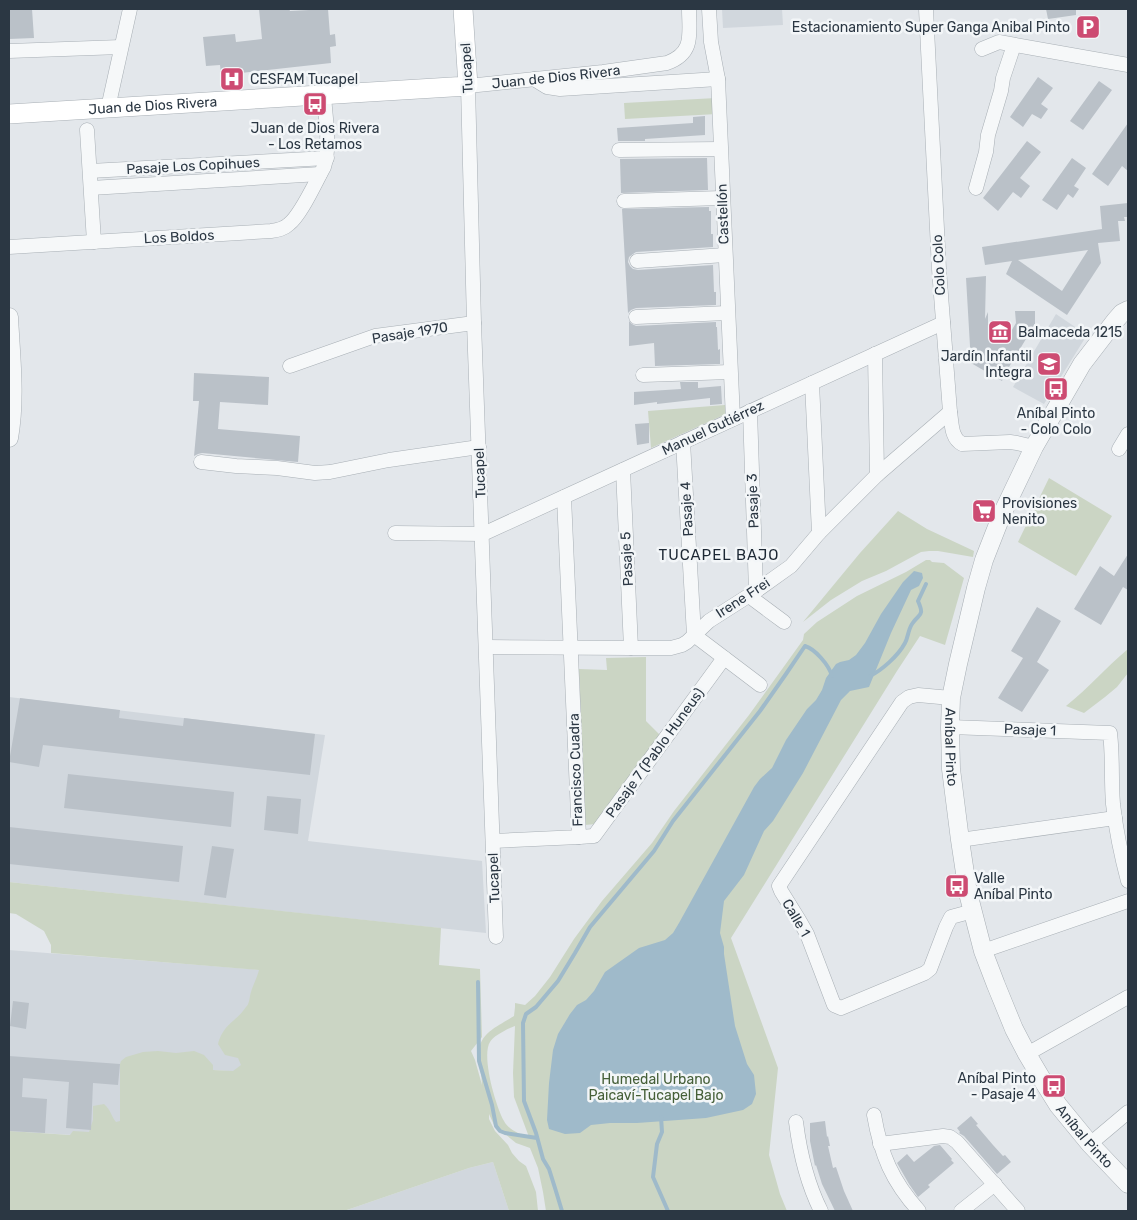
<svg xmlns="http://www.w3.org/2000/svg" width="1137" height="1220" viewBox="0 0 1137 1220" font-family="Rubik,sans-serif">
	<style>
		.built { fill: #d1d7dd }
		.green { fill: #cbd5c4; fill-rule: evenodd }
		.water { fill: #9fbaca }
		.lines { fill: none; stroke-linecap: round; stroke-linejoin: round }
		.stream { stroke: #9fbaca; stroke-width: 4 }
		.building { fill: #bac1c8; fill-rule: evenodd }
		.minor-casing { stroke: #a8afb5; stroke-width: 15 }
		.tertiary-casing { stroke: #a8afb5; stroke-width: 19 }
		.secondary-casing { stroke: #a8afb5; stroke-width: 20 }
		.minor { stroke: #f6f8f9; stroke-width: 14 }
		.tertiary { stroke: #f6f8f9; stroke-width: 18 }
		.secondary { stroke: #fff; stroke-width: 19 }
		.labels { text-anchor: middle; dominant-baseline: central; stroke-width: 5; stroke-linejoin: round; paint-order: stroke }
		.poi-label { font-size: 14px; fill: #2b3743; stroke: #f3f6f8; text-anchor: start }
		.street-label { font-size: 14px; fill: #2b3743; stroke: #f3f6f8 }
		.park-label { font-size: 14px; fill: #455f38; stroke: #f3f6f8 }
		.neighbourhood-label { font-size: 15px; letter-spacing: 1px; fill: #1d2834; stroke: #f3f6f8 }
	</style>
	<rect width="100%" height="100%" fill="#e3e7eb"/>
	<path class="built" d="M722,9h60l1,16 -60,3z
		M1056,314l31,21 -43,69 -31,-17z
		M9,697l316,38 -17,106 174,20 4,72 -477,-51z
		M9,950l266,21 -31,101 -124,-8 1,74 -112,-7z
		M493,1162l16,49h-165l125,-43z"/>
	<path class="green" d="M716,98l1,16 -92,5 -1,-16z
		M725,405l1,9 -75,34 -3,-37z
		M1049,478l63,38 -36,60 -58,-34z
		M898,511l29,18 47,22 -1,6 -35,-6h-9l-8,1 -35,19 -24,10 -31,19 -28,22 57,-69z
		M926,560h4l2,2 12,1 20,15 -19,67 -25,-9 -23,35 -166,267 47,130 -9,87 11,39 7,17h-241l-3,-19 -5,-24 -8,-20 -14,-5 -22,-18 -5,-11v5l6,12 13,14 4,8 7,8 7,5 10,26 2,19h-29l-16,-49 -24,6 -125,43h-335v-80l61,4 3,-4 16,1 4,-12v-14l11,-2c7,6 7,12 12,18l4,-1v-57l1,-3 5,-4 17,-5 15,-1 18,2 18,-2 10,4 9,10v5l20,1 8,-6 -3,-7 -13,-3 -7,-11c6,-21 17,-21 28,-37 4,-4 3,-9 5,-15 2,-7 6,-14 8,-22l-208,-17v-8l-7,-14 -28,-17 -7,-1v-31l432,46 -2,37 41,4 2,68 -11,14 4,9 7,25c0,-11 -4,-22 -3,-33 0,-19 21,-27 35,-36l1,-9v-4l10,2 10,-9 15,-19 24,-38 28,-38 50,-58 22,-32 75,-96 54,-75 1,-6 13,-12 40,-26 49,-24zM515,1026l-2,47 1,24 15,40c-9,-2 -21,-8 -25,-16 -8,-14 -23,-65 -14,-79 3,-6 19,-14 25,-16z
		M1128,649v24l-11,14 -12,10 -21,16 -18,-7c23,-18 40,-39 62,-57z
		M646,657v64l14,14 -64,89 -11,1 -6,-156 28,1 -1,-12z"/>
	<path class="water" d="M914,571l8,2 1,5 -4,8 -8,4 -20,43 -22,54 -19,4 -9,9 -38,73 -30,48 -9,10 -20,44 -20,26 -4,32 4,14v7l11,72 12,38 7,11 2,19 -4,10 -9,6 -37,8 -69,5h-27l-19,2 -11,8 -15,1 -16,-5 -2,-9 2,-37 4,-33 5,-16 12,-20 7,-9 9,-5 8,-9 11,-19 34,-24 26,-8 8,-7 6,-10 75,-136 6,-8 12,-11 14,-28 21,-31 9,-9 6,-10 4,-12 10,-14 4,-2 9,-2 7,-5 9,-12 16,-29 22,-32z"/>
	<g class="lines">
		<path class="stream" d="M870,676c12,-6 28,-20 35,-33 3,-5 3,-13 7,-19 7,-11 13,-7 6,-23l8,-17
			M478,982l1,79 13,44 4,21 4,5 5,2 32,5
			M661,1117l1,15 -5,12 -4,33 15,34
			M562,1211l-7,-23 -6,-19 -6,-10 -7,-26 -12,-32 -1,-78 3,-9 10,-7 22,-26 17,-28 15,-26 64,-76 19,-30 87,-110 26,-37 19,-28c10,3 24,19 27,30"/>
	</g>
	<path class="building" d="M9,9h23l2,29 -25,1z
		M259,9h30l1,2 38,-2 2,26 5,-1 1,12 -6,1 1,16 -90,10 1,6 -20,3 -2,-17 -14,1 -3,-29 32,-3 1,8 26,-3z
		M1046,9h30v6l-28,4z
		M1038,77l15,11 -12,16 7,5 -7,10 -9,-5 -9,13 -13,-10z
		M1099,81l13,9 -29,40 -13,-9z
		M705,116v19l-60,4v2h-27l-1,-13 76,-5v-6z
		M1128,123v48l-6,-5 -14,20 -16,-12z
		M1027,141l14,11 -21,26 10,8 -9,12 -8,-6 -15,19 -15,-13z
		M707,158l1,32 -87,3 -1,-34z
		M1072,158l14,10 -12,18 5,3 -6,9 -5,-4 -11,16 -15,-10z
		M1128,203v14h-4l1,4h-7l2,20 -22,2 3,20 -34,52 -61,-41 6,-13 -27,4 -3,-18 120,-18 -2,-23zM1088,250l-26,41 -44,-31z
		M709,207v4h2v23h2v13l-77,5 -3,2 -4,3 -1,5 2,4 3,3 5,1 75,-5 1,27h2v13l-80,3 -5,2 -3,3 -6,-104z
		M986,276l-1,43 3,-7v22l16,9 12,-20 -1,-12h20v13l-26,43 7,4 -6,9 -6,-4 -2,5 -31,-18 -5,-85z
		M629,321l3,3 4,2 80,-4v5h1l1,23 2,-1v15l-65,2 -1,-23 -25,3z
		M194,373l75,4 -1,28 -48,-3 -2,27 82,7 -2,26 -96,-9 -4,1 -4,2 5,-55h-6z
		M680,382h18v6l23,-2 1,18 -12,1v-7l-53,6v-2l-23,3v-13l47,-3z
		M649,423v20l-12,2 -2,-21z
		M1128,554v36l-5,-3 -22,38 -27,-16 26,-43 14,10z
		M1037,607l24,14 -24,41 12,8 -27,42 -24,-14 25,-40 -12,-7z
		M20,698l100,12 -1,8 64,8 1,-8 131,16 -5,41 -267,-30 -4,22 -30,-5z
		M68,774l166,18 -3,35 -167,-19z
		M267,796l34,3 -3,35 -34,-4z
		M9,827l174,19 -4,36 -170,-18z
		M212,846l22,3 -8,49 -22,-3z
		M13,1001l16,2 -3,26 -16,-3z
		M9,1056l111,8 -2,21 -25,-2 -2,47 -25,-2 3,-46 -46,-4 -1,19 25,2 -2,34 -36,-2z
		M971,1116l7,8 -2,1 17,20 10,11 2,-1 6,7 -14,12 -33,-38 -5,-3 1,-1 -3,-4z
		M825,1121l2,16 1,-1 2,10h-2l5,22 3,-1 8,24 9,20h-18l-13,-27 -6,-19 -1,1 -5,-25v-18z
		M940,1145l12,14 -1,1 3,3 -26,22 2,2 -12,10 -9,-13 -12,-21 10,-9 7,8 20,-16z"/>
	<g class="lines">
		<defs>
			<g id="minor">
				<path d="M709,9l2,33 7,37 15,340"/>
				<path d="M926,9l13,260 11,143c2,12 1,26 12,32l48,-2 7,1 17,4"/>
				<path d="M982,49l17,-7 129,23"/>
				<path d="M9,51l112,-4"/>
				<path d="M534,79l13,8 13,2 158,-10"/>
				<path d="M108,108l22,-99"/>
				<path d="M87,130l7,112"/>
				<path d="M619,150l101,-1"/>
				<path d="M90,171l237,-13"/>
				<path d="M91,188l229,-14"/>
				<path d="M976,188l10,-36 2,-17 13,-44 2,-13 11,-33"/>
				<path d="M624,201l98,-3"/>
				<path d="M9,247l262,-16c7,-1 13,-2 18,-7 12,-9 27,-43 35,-57 7,-22 1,-50 0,-73"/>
				<path d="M637,261l88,-6"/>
				<path d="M636,317l91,-4"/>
				<path d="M875,354l2,121"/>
				<path d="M290,366l85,-30 99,-13"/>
				<path d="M643,375l87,-3"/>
				<path d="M812,383l7,150"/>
				<path d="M750,411l6,180"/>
				<path d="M683,442l11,193 66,50"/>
				<path d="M1119,449l9,-15"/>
				<path d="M201,462l35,4 41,2 38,5 15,-1 59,-12 90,-13"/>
				<path d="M623,470l8,178"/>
				<path d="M395,533l88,1 460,-211"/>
				<path d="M749,596l35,26"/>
				<path d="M487,647l144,1h40l11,-3 5,-3 22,-21 47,-30 35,-25 28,-33 58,-58 73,-63"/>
				<path d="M951,698l-33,-3 -9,2 -7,5 -123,184 2,5 18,29 8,14 27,71 7,3 84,-35 5,-4 16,-42 5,-10 22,-6"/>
				<path d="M950,727l160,6c3,24 1,47 3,71 3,26 8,51 15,77"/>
				<path d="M579,837l15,-1 130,-178"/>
				<path d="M960,840l155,-22"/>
				<path d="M493,841l86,-4 -15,-340"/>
				<path id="s1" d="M496,937l-22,-614 -6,-237 135,-14 64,-9c28,-10 22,-30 22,-54"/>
				<path d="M983,951l145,-50"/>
				<path d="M1027,1054l101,-57"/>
				<path d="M874,1115c7,40 18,66 45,96"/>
				<path d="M796,1122c4,32 11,61 25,89"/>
				<path d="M880,1144l63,-8 7,1 7,5 61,69"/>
				<path d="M1090,1144l38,-32"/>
				<path d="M961,1211l34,-27"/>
			</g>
			<g id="tertiary">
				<path id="s2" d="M1128,310l-6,3 -7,8 -33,43 -48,83 -32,67 -18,46 -8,28 -18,76 -7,34 -1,29 1,42 9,71 8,53 15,58 13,34 18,44 13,25 16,27 15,24 32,39 38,40"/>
				<path d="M9,317c2,40 7,81 0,121"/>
			</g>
			<g id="secondary">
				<path id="s3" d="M9,114l459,-28 -5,-77"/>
			</g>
		</defs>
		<use href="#minor" class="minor-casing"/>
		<use href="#tertiary" class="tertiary-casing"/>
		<use href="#secondary" class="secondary-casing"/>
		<use href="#minor" class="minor"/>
		<use href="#tertiary" class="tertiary"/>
		<use href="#secondary" class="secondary"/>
	</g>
	<defs>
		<symbol id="parking-square" viewBox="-11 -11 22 22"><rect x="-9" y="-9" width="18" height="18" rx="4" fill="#cd4b72" stroke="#f3f6f8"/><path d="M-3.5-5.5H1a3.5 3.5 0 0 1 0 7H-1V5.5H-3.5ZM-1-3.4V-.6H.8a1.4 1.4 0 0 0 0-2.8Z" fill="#fff"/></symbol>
		<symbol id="hospital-square" viewBox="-11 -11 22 22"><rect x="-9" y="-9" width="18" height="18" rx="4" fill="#cd4b72" stroke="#f3f6f8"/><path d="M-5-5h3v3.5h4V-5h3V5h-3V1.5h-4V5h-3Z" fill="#fff"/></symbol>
		<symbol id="bus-square" viewBox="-11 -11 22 22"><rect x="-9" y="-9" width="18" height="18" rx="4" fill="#cd4b72" stroke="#f3f6f8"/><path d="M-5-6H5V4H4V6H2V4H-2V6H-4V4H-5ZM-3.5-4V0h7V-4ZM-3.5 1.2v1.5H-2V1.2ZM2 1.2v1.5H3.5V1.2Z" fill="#fff"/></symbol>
		<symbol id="museum-square" viewBox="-11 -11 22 22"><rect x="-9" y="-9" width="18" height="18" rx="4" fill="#cd4b72" stroke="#f3f6f8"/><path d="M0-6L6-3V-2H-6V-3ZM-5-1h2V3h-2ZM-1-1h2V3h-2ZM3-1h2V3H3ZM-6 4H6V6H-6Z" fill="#fff"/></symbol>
		<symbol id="school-square" viewBox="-11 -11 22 22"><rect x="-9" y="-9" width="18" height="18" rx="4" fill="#cd4b72" stroke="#f3f6f8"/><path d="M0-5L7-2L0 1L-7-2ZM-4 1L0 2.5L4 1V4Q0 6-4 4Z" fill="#fff"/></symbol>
		<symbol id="supermarket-square" viewBox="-11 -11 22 22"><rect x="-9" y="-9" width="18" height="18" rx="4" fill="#cd4b72" stroke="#f3f6f8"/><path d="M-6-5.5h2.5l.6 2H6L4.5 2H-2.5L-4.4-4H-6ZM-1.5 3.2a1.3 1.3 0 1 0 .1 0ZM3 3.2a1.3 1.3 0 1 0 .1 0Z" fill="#fff"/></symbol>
	</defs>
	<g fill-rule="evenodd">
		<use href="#parking-square" x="1074" y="13" width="28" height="28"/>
		<use href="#hospital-square" x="218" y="65" width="28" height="28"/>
		<use href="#bus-square" x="301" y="90" width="28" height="28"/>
		<use href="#museum-square" x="986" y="318" width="28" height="28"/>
		<use href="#school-square" x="1035" y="350" width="28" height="28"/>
		<use href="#bus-square" x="1042" y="375" width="28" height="28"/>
		<use href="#supermarket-square" x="970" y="497" width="28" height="28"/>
		<use href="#bus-square" x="943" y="872" width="28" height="28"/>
		<use href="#bus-square" x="1040" y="1072" width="28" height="28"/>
	</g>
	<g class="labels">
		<g class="poi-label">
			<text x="1070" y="27" text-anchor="end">Estacionamiento Super Ganga Anibal Pinto</text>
			<text x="250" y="79">CESFAM Tucapel</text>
			<text x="315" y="128" text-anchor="middle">Juan de Dios Rivera<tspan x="315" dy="16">- Los Retamos</tspan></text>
			<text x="1018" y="332">Balmaceda 1215</text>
			<text x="1032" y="356" text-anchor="end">Jardín Infantil<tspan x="1032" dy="16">Integra</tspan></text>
			<text x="1056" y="413" text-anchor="middle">Aníbal Pinto<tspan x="1056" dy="16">- Colo Colo</tspan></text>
			<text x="1002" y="503">Provisiones<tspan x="1002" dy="16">Nenito</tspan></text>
			<text x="974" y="878">Valle<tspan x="974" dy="16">Aníbal Pinto</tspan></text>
			<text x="1036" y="1078" text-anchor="end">Aníbal Pinto<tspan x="1036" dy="16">- Pasaje 4</tspan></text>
		</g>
		<g class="street-label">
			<text transform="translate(467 68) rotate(-93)">Tucapel</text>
			<text stroke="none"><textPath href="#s1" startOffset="940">Juan de Dios Rivera</textPath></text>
			<text stroke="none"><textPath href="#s3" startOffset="144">Juan de Dios Rivera</textPath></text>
			<text transform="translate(193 166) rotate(-3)">Pasaje Los Copihues</text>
			<text transform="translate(723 214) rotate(-92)">Castellón</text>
			<text transform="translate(179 237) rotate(-3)">Los Boldos</text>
			<text transform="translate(939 265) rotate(-93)">Colo Colo</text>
			<text transform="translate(410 333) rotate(-9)">Pasaje 1970</text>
			<text transform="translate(713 428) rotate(-25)">Manuel Gutiérrez</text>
			<text transform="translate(480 473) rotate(-92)">Tucapel</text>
			<text transform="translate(753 501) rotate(-92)">Pasaje 3</text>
			<text transform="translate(687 509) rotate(-93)">Pasaje 4</text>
			<text transform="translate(627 559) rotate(-93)">Pasaje 5</text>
			<text transform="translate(743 598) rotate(-33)">Irene Frei</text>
			<text transform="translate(1030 730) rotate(2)">Pasaje 1</text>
			<text stroke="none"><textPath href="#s2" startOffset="482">Aníbal Pinto</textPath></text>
			<text transform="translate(655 753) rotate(-54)">Pasaje 7 (Pablo Huneus)</text>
			<text transform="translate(576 770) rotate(-92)">Francisco Cuadra</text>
			<text transform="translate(494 878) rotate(-92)">Tucapel</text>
			<text transform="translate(796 918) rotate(60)">Calle 1</text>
			<text stroke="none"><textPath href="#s2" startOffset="902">Aníbal Pinto</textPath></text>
		</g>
		<g class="park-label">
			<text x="656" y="1079">Humedal Urbano<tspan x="656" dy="16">Paicaví-Tucapel Bajo</tspan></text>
		</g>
		<g class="neighbourhood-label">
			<text x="719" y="555">TUCAPEL BAJO</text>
		</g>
	</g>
	<rect width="1137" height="1220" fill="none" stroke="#2b3743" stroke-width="20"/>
</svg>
